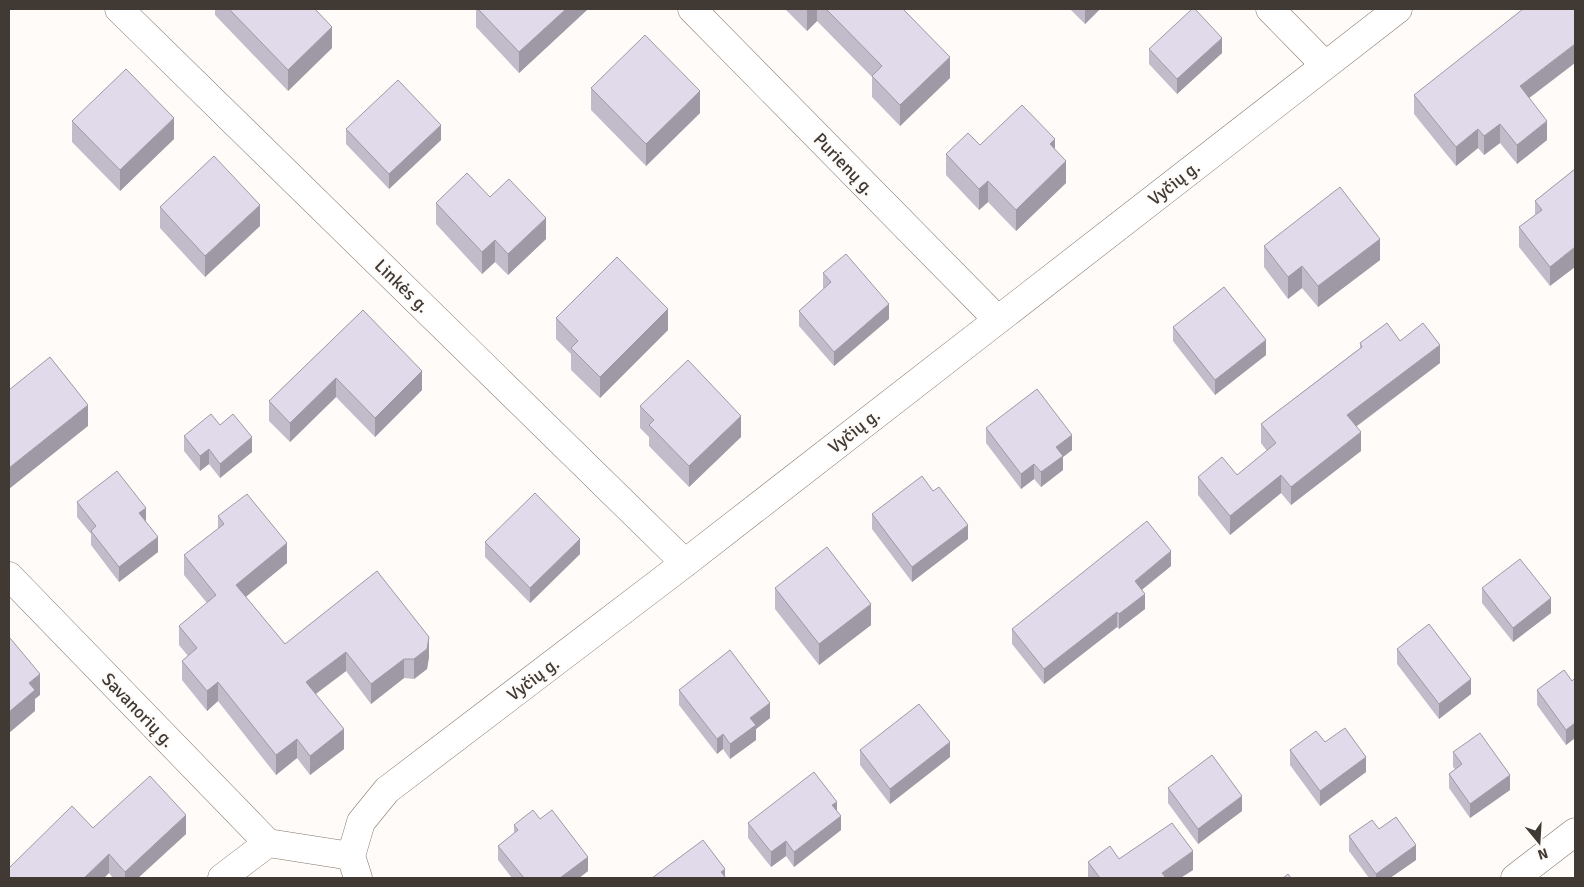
<svg xmlns="http://www.w3.org/2000/svg" width="1584" height="887" viewBox="0 0 1584 887" font-family="Signika,sans-serif">
	<style>
		.lines { fill: none; stroke-linecap: round; stroke-linejoin: round }
		.street-casing { stroke: #84766a; stroke-width: 29 }
		.street { stroke: #fff; stroke-width: 28 }
		.wall { fill: #c2bbca }
		.shaded-wall { fill: #9e99a4 }
		.building { fill: #e1daeb; stroke: #9e99a4 }
		.labels { text-anchor: middle; dominant-baseline: central; stroke-width: 4; stroke-linejoin: round; paint-order: stroke }
		.street-label { font-size: 18px; fill: #403934; stroke: #fefbf8 }
	</style>
	<rect width="100%" height="100%" fill="#fefbf8"/>
	<g class="lines">
		<defs>
			<path id="street" d="M119,9l566,554
				M692,9l305,310
				M1270,9l55,56
				M9,576l259,267
				M222,878l46,-35 83,13
				M358,878l-7,-22 10,-34 26,-32 298,-227 713,-554
				M1515,878l60,-46"/>
		</defs>
		<use href="#street" class="street-casing"/>
		<use href="#street" class="street"/>
	</g>
	<path class="wall" d="M215,9h100l17,39 -44,43 -73,-76z
		M476,9h112l-69,64 -43,-46z
		M785,9h118l47,69 -50,48 -28,-29v-20l-55,-56 -10,10z
		M1070,9h30l-15,15z
		M1149,49l73,4 -45,41 -28,-30z
		M591,88l109,25 -54,53 -55,-56z
		M1414,95l115,3 18,42 -30,24 -17,-21 -16,12 -6,-7 -22,18 -42,-52z
		M72,121l102,18 -54,52 -48,-49z
		M346,129l95,11 -52,49 -43,-45z
		M980,145l75,4 11,34 -50,48 -28,-29 -9,8 -33,-35v-21z
		M1575,169l-25,117 -31,-39v-20l16,-12v-14z
		M490,197l56,42 -38,36 -13,-13 -13,12 -46,-50v-21z
		M160,207l100,19 -55,51 -45,-49z
		M1264,246l116,14 -62,47 -16,-19 -14,11 -24,-32z
		M823,273l66,46 -55,47 -35,-40v-15l25,-22 -1,-1z
		M363,310l59,80 -47,47 -39,-40 -46,45 -21,-21v-20z
		M556,318l112,12 -68,68 -29,-28v-16l-15,-15z
		M1173,327l93,28 -51,40 -42,-54z
		M1400,341l40,22 -84,64 5,24 -70,54 -10,-12 -51,42 -32,-40v-18l39,-2 30,-24 -6,-8v-19l99,-76v-5z
		M640,406l101,31 -52,50 -40,-41v-9l-9,-9z
		M220,425l32,27 -32,26 -11,-14 -9,7 -16,-20v-15z
		M986,428l86,22 -9,7v13l-22,17 -7,-8 -13,10 -35,-46z
		M77,502l69,20 12,30 -39,30 -28,-37v-11l-14,-17z
		M872,514l96,25 -56,43 -40,-53z
		M218,516l69,47 -42,34 40,47 144,13 -2,12 -13,10 -10,-1 -33,26 -25,-33 -30,23 28,55 -34,26 -13,-17 -21,17 -58,-74 -11,10 -25,-31v-19l6,-5 -9,-11v-19l28,-23 -23,-28v-20l34,-26z
		M485,542l95,12 -50,49 -45,-46z
		M1171,566l-29,24 3,19 -26,20 -2,-2 -73,57 -32,-40v-15z
		M775,588l96,37 -52,40 -44,-56z
		M1482,588l69,25 -38,29 -31,-39z
		M1397,649l74,45 -32,25 -42,-55z
		M1575,678v60l-9,7 -29,-40v-15l35,-9z
		M679,690l91,28 -14,11v11l-26,19 -7,-10 -6,5 -38,-49z
		M1325,742l41,30 -46,34 -30,-41v-15z
		M860,750l90,7 -60,47 -30,-39z
		M1453,752l57,38 -40,28 -21,-30v-14l6,-5 -2,-2z
		M1168,788l74,23 -44,33 -30,-41z
		M837,810l4,20 -47,37 -8,-11 -15,11 -23,-29v-15z
		M540,819l48,52 -9,7h-67l-14,-18v-14l16,-12v-9z
		M93,828l93,6 -48,44h-25l-4,-5z
		M1379,829l37,31 -26,18h-21l-20,-27v-15z
		M1119,859l74,11 -12,8h-93v-16z"/>
	<path class="shaded-wall" d="M566,9h22l-69,64v-21z
		M808,9h9v12l-10,10v-21z
		M1085,9h15l-15,15z
		M332,27v21l-44,43v-21z
		M1222,38v15l-45,41v-15z
		M1575,44v19l-55,42v-19z
		M950,57v21l-50,48v-21z
		M700,91v22l-54,53v-22z
		M174,118v21l-54,52v-21z
		M1547,121v19l-30,24v-19z
		M1500,124v19l-16,12v-19z
		M441,125v15l-52,49v-15z
		M1478,129v19l-22,18v-19z
		M1055,139v21l-5,-16z
		M1066,161v22l-50,48v-21z
		M988,181v21l-9,8v-21z
		M260,205v21l-55,51v-21z
		M546,218v21l-38,36v-21z
		M1380,239v21l-62,47v-21z
		M495,240v22l-13,12v-22z
		M1575,247v20l-25,19v-19z
		M1302,266v22l-14,11v-22z
		M889,304v15l-55,47v-14z
		M668,309v21l-68,68v-21z
		M1266,340v15l-51,40v-15z
		M1440,345v18l-93,70v-18z
		M422,371v19l-47,47v-19z
		M336,378v19l-46,45v-19z
		M88,405v21l-79,63v-21z
		M741,416v21l-52,50v-21z
		M1361,432v19l-70,54v-18z
		M1072,435v15l-9,7v13l-22,17v-15l15,-25z
		M252,437v15l-32,26v-14z
		M209,449v15l-9,7v-15z
		M1034,464v15l-13,10v-15z
		M1281,475v18l-51,42v-19z
		M146,508v15l-7,-10z
		M968,525v14l-56,43v-15z
		M158,537v15l-39,30v-15z
		M580,539v15l-50,49v-15z
		M287,543v20l-51,42v-20z
		M1171,551v15l-36,29v-14z
		M1145,594v15l-26,20v-15z
		M1551,598v15l-38,29v-14z
		M871,604v21l-52,40v-21z
		M1117,612v15l-73,57v-15z
		M429,637v20l-2,12 -13,10v-20z
		M346,652v19l-40,30v-19z
		M404,659v19l-33,26v-20z
		M40,674v21l-5,4v12l-26,22v-21l20,-29z
		M1471,679v15l-32,25v-15z
		M218,682v19l-11,10v-20z
		M770,703v15l-14,11v11l-26,19v-15l20,-26z
		M1575,723v15l-9,7v-15z
		M344,729v20l-34,26v-19z
		M723,734v15l-6,5v-15z
		M297,739v19l-21,17v-20z
		M950,742v15l-60,47v-15z
		M1366,757v15l-46,34v-15z
		M1510,775v15l-40,28v-14z
		M1242,796v15l-44,33v-15z
		M837,802v15l-5,-12z
		M186,815v19l-48,44h-13v-6z
		M841,816v14l-47,37v-15z
		M786,841v15l-15,11v-15z
		M1416,845v15l-26,18h-14v-4z
		M1193,851v19l-13,8h-18v-5z
		M109,854v19l-5,5h-20z
		M588,857v14l-9,7h-19z
		M725,869v9l-4,-6z"/>
	<path class="building" d="M229,9h86l17,18 -44,43z
		M478,9h88l-47,43z
		M826,9h77l47,48 -50,48 -28,-29 10,-10z
		M1192,9h3l27,29 -45,41 -28,-30z
		M1523,9h52v35l-55,42 27,35 -30,24 -17,-21 -16,12 -6,-7 -22,18 -42,-52z
		M645,35l55,56 -54,53 -55,-56z
		M126,69l48,49 -54,52 -48,-49z
		M398,80l43,45 -52,49 -43,-45z
		M1022,105l33,34 -5,5 16,17 -50,49 -28,-29 -9,8 -33,-35 22,-21 12,12z
		M214,156l46,49 -55,51 -45,-49z
		M1575,169v78l-25,20 -31,-40 23,-17 -7,-9z
		M467,173l23,24 19,-18 37,39 -38,36 -13,-14 -13,12 -46,-49z
		M1340,187l40,52 -62,47 -16,-20 -14,11 -24,-31z
		M846,254l43,50 -55,48 -35,-41 32,-29 -8,-9z
		M617,257l51,52 -68,68 -29,-29 7,-7 -22,-23z
		M1224,287l42,53 -51,40 -42,-53z
		M363,310l59,61 -47,47 -39,-40 -46,45 -21,-22z
		M1387,323l13,18 23,-18 17,22 -93,70 14,17 -70,55 -10,-12 -51,41 -32,-39 24,-20 15,18 39,-32 -15,-19 101,-77 -2,-4z
		M50,357l38,48 -79,63v-78z
		M688,360l53,56 -52,50 -40,-41 5,-5 -14,-14z
		M1037,389l35,46 -16,12 7,9 -22,16 -7,-8 -13,10 -35,-46z
		M211,414l9,11 13,-11 19,23 -32,27 -11,-15 -9,7 -16,-20z
		M117,471l29,37 -7,5 19,24 -39,30 -28,-36 5,-5 -19,-24z
		M922,476l11,15 6,-4 29,38 -56,42 -40,-53z
		M535,493l45,46 -50,49 -45,-46z
		M247,494l40,49 -51,42 49,59 92,-73 52,66 -2,12 -13,10h-10l-33,25 -25,-32 -40,30 38,47 -34,27 -13,-17 -21,16 -58,-73 -11,9 -25,-30 15,-13 -18,-22 37,-31 -32,-40 40,-31 -6,-8z
		M1147,521l24,30 -36,30 10,13 -26,20 -2,-2 -73,57 -32,-40z
		M827,547l44,57 -52,40 -44,-56z
		M1520,559l31,39 -38,30 -31,-40z
		M1429,624l42,55 -32,25 -42,-55z
		M10,638l30,36 -11,9 6,7 -26,22v-73z
		M730,650l40,53 -20,15 6,7 -26,19 -7,-10 -6,5 -38,-49z
		M1564,670l8,11 3,-3v45l-9,7 -29,-40z
		M919,704l31,38 -60,47 -30,-39z
		M1345,728l21,29 -46,34 -30,-41 26,-19 9,11z
		M1480,733l30,42 -40,29 -21,-30 13,-10 -9,-12z
		M1212,755l30,41 -44,33 -30,-41z
		M814,772l23,30 -5,3 9,11 -47,36 -8,-11 -15,11 -23,-29z
		M150,776l36,39 -61,57 -16,-18 -25,24h-75v-10l63,-62 21,22z
		M533,810l7,9 12,-9 36,47 -28,21h-36l-26,-32 20,-16 -4,-5z
		M1396,817l20,28 -40,29 -27,-38 23,-16 7,9z
		M1172,823l21,28 -31,22 4,5h-66l-12,-16 22,-16 9,13z
		M703,840l22,29 -4,3 5,6h-74z
		M1288,874l3,4h-8z"/>
	<g class="labels">
		<g class="street-label">
			<text transform="translate(844 164) rotate(46)">Purienų g.</text>
			<text transform="translate(1174 183) rotate(-38)">Vyčių g.</text>
			<text transform="translate(402 286) rotate(44)">Linkės g.</text>
			<text transform="translate(854 431) rotate(-38)">Vyčių g.</text>
			<text transform="translate(533 679) rotate(-37)">Vyčių g.</text>
			<text transform="translate(138 710) rotate(46)">Savanorių g.</text>
		</g>
	</g>
	<rect width="1584" height="887" fill="none" stroke="#403934" stroke-width="20"/>
	<g transform="translate(1539 842) rotate(162)" stroke="#fefbf8" stroke-width="4" paint-order="stroke">
	<path d="M0-4L9 19L0 12L-9 19Z" fill="#403934"/>
	<text y="-8" font-size="14" font-weight="bold" text-anchor="middle" fill="#403934">N</text>
	</g>
</svg>
